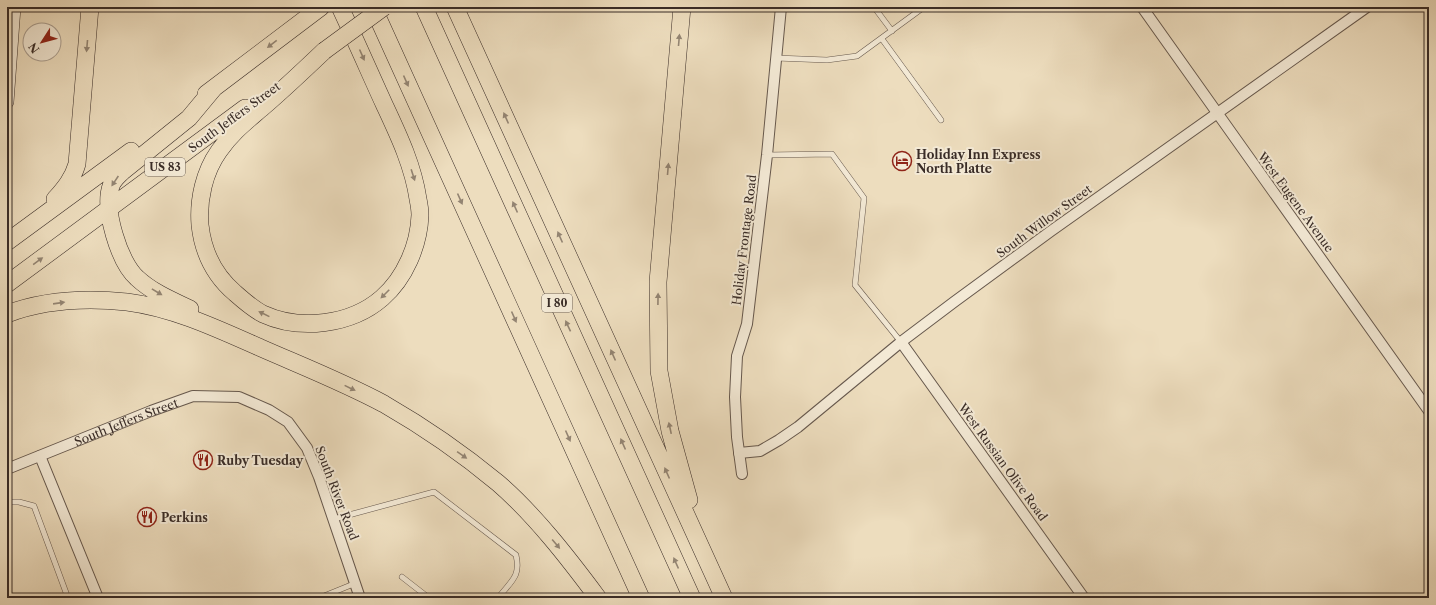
<svg xmlns="http://www.w3.org/2000/svg" width="1436" height="605" viewBox="0 0 1436 605" font-family="'Libre Caslon Text',serif">
	<style>
		.lines { fill: none; stroke-linecap: round; stroke-linejoin: round }
		.lane-casing { stroke: #66584d; stroke-width: 6 }
		.street-casing { stroke: #66584d; stroke-width: 12 }
		.secondary-casing { stroke: #392c27; stroke-width: 14 }
		.highway-casing { stroke: #392c27; stroke-width: 18 }
		.lane { stroke: #f3e9d5; stroke-width: 5 }
		.street { stroke: #f3e9d5; stroke-width: 10 }
		.secondary { stroke: #f3e9d5; stroke-width: 13 }
		.highway { stroke: #edddbe; stroke-width: 17 }
		.highway-bridge-casing { stroke: #392c27; stroke-width: 18; stroke-linecap: butt }
		.highway-bridge { stroke: #edddbe; stroke-width: 17 }
		.oneway { fill: #938472 }
		.labels { text-anchor: middle; dominant-baseline: central; stroke-width: 4; stroke-linejoin: round; paint-order: stroke }
		.shield { fill: #f3e9d5; stroke: #71655b; stroke-width: 1 }
		.shield-label { font-size: 11px; font-weight: bold; fill: #392c27 }
		.street-label { font-size: 12px; fill: #392c27; stroke: #f3e9d5 }
		.poi-label { font-size: 12px; font-weight: bold; fill: #392c27; stroke: #f3e9d5; text-anchor: start }
	</style>
	<rect width="100%" height="100%" fill="#edddbe"/>
	<filter id="stains"><feTurbulence type="fractalNoise" baseFrequency=".005" numOctaves="4"/><feColorMatrix values="0 0 0 0 .2 0 0 0 0 .09 0 0 0 0 .02 0 0 0 .5 -.17"/></filter>
	<radialGradient id="worn" r=".72"><stop offset=".6" stop-color="#630" stop-opacity="0"/><stop offset="1" stop-color="#630" stop-opacity=".3"/></radialGradient>
	<g class="lines">
		<defs>
			<path id="lane" d="M874,7l18,24
				M882,39l59,81
				M776,58l51,2 30,-4 67,-49
				M767,155l65,-1 32,44 -9,87 46,57
				M7,499l1,3h11l15,4 34,92
				M334,519l100,-27 82,63c5,22 -5,26 -18,43
				M402,577l27,21
				M319,598l37,-15"/>
			<g id="street">
				<path d="M1142,7l287,404"/>
				<path d="M901,342l183,256"/>
				<path d="M739,453l21,-2 19,-11 19,-13 103,-85 53,-40 97,-71 316,-224"/>
				<path d="M40,456l58,142"/>
				<path id="s1" d="M7,469l144,-58 42,-15 46,1 30,13 19,12 19,26 12,29 41,121"/>
				<path d="M742,474l-5,-37 -2,-40 2,-41 10,-32 20,-169 14,-148"/>
			</g>
			<path id="secondary" d="M7,102l7,-95"/>
			<path id="highway" d="M373,7l268,591
				M424,7l268,591
				M455,7l269,591
				M682,7l-24,275 1,89 11,60 19,69
				M324,51c-20,19 -40,38 -61,56 -16,14 -31,25 -44,44 -15,21 -21,49 -19,74 3,27 15,51 35,68 9,8 18,16 28,21 37,17 88,11 119,-16 23,-20 37,-53 38,-83 0,-5 -1,-11 -2,-16 -5,-34 -20,-65 -34,-95 -15,-33 -29,-65 -44,-97
				M206,94l115,-87
				M55,199c10,-11 18,-21 22,-35l13,-157
				M7,242l124,-91
				M7,284l238,-176
				M190,309c-19,-9 -38,-17 -53,-31 -18,-16 -34,-69 -26,-92 2,-6 7,-10 11,-14l67,-54 25,-30
				M7,314c37,-14 81,-16 120,-12 47,6 91,27 134,46 41,18 84,35 123,56 40,23 79,50 114,79 37,32 71,76 100,115"/>
		</defs>
		<use href="#lane" class="lane-casing"/>
		<use href="#street" class="street-casing"/>
		<use href="#secondary" class="secondary-casing"/>
		<use href="#highway" class="highway-casing"/>
		<use href="#lane" class="lane"/>
		<use href="#street" class="street"/>
		<use href="#secondary" class="secondary"/>
		<use href="#highway" class="highway"/>
		<defs>
			<path id="highway-bridge" d="M324,51l60,-44"/>
		</defs>
		<use href="#highway-bridge" class="highway-bridge-casing"/>
		<use href="#highway-bridge" class="highway-bridge"/>
	</g>
	<defs><path id="oneway-solid" d="M-6-.8H1V-3.2L6.5 0L1 3.2V.8H-6Z"/></defs>
	<g class="oneway">
		<use href="#oneway-solid" transform="translate(679 40) rotate(-85)"/>
		<use href="#oneway-solid" transform="translate(272 44) rotate(142)"/>
		<use href="#oneway-solid" transform="translate(87 46) rotate(95)"/>
		<use href="#oneway-solid" transform="translate(362 55) rotate(66)"/>
		<use href="#oneway-solid" transform="translate(406 81) rotate(66)"/>
		<use href="#oneway-solid" transform="translate(506 118) rotate(-114)"/>
		<use href="#oneway-solid" transform="translate(668 169) rotate(-85)"/>
		<use href="#oneway-solid" transform="translate(413 175) rotate(72)"/>
		<use href="#oneway-solid" transform="translate(115 181) rotate(124)"/>
		<use href="#oneway-solid" transform="translate(460 199) rotate(66)"/>
		<use href="#oneway-solid" transform="translate(515 207) rotate(-114)"/>
		<use href="#oneway-solid" transform="translate(560 237) rotate(-114)"/>
		<use href="#oneway-solid" transform="translate(38 261) rotate(-36)"/>
		<use href="#oneway-solid" transform="translate(157 292) rotate(31)"/>
		<use href="#oneway-solid" transform="translate(385 294) rotate(135)"/>
		<use href="#oneway-solid" transform="translate(658 299) rotate(-89)"/>
		<use href="#oneway-solid" transform="translate(59 303) rotate(-8)"/>
		<use href="#oneway-solid" transform="translate(264 314) rotate(-154)"/>
		<use href="#oneway-solid" transform="translate(514 317) rotate(66)"/>
		<use href="#oneway-solid" transform="translate(568 326) rotate(-115)"/>
		<use href="#oneway-solid" transform="translate(613 355) rotate(-114)"/>
		<use href="#oneway-solid" transform="translate(350 388) rotate(26)"/>
		<use href="#oneway-solid" transform="translate(670 428) rotate(-102)"/>
		<use href="#oneway-solid" transform="translate(568 436) rotate(66)"/>
		<use href="#oneway-solid" transform="translate(623 444) rotate(-114)"/>
		<use href="#oneway-solid" transform="translate(462 455) rotate(35)"/>
		<use href="#oneway-solid" transform="translate(667 473) rotate(-114)"/>
		<use href="#oneway-solid" transform="translate(556 544) rotate(50)"/>
		<use href="#oneway-solid" transform="translate(676 563) rotate(-114)"/>
	</g>
	<defs>
		<symbol id="hotel-ring" viewBox="-11 -11 22 22"><circle r="9.5" fill="#f3e9d5" stroke="#8f2418" stroke-width="1.5"/><path d="M-6-4.5h1.5V1H6V5H4.5V3h-9V5H-6ZM-4 0a1.8 1.8 0 1 1 3.6 0ZM.5 0V-2.5h3Q6-2.5 6 0Z" fill="#8f2418"/></symbol>
		<symbol id="restaurant-ring" viewBox="-11 -11 22 22"><circle r="9.5" fill="#f3e9d5" stroke="#8f2418" stroke-width="1.5"/><path d="M-5-6h1v4h1v-4h1v4h1v-4h1v5L-1.5 .5V6h-2V.5L-5-1ZM5-6V6H3V1.5H1.5Q1.5-4 5-6Z" fill="#8f2418"/></symbol>
	</defs>
	<g fill-rule="evenodd">
		<use href="#hotel-ring" x="891" y="150" width="22" height="22"/>
		<use href="#restaurant-ring" x="192" y="449" width="22" height="22"/>
		<use href="#restaurant-ring" x="136" y="506" width="22" height="22"/>
	</g>
	<g class="labels">
		<g class="shield">
			<rect x="145" y="158" width="40" height="18" rx="3"/>
			<rect x="542" y="294" width="30" height="18" rx="3"/>
		</g>
		<g class="shield-label">
			<text x="165" y="167">US 83</text>
			<text x="557" y="303">I 80</text>
		</g>
		<g class="street-label">
			<text transform="translate(234 117) rotate(-36)">South Jeffers Street</text>
			<text transform="translate(1296 202) rotate(54)">West Eugene Avenue</text>
			<text transform="translate(1044 221) rotate(-36)">South Willow Street</text>
			<text transform="translate(744 240) rotate(-83)">Holiday Frontage Road</text>
			<text stroke="none"><textPath href="#s1" startOffset="128">South Jeffers Street</textPath></text>
			<text transform="translate(1003 462) rotate(54)">West Russian Olive Road</text>
			<text transform="translate(337 493) rotate(69)">South River Road</text>
		</g>
		<g class="poi-label">
			<text x="916" y="154">Holiday Inn Express<tspan x="916" dy="14">North Platte</tspan></text>
			<text x="217" y="460">Ruby Tuesday</text>
			<text x="161" y="517">Perkins</text>
		</g>
	</g>
	<rect width="1436" height="605" fill="none" stroke="#edddbe" stroke-width="24"/>
	<rect x="8" y="8" width="1420" height="589" fill="none" stroke="#392c27" stroke-width="2"/>
	<rect x="12" y="12" width="1412" height="581" fill="none" stroke="#392c27"/>
	<g transform="translate(42 42) rotate(234)"><circle r="19" fill="#f3e9d5" stroke="#a99d8f"/>
	<path d="M0-3L7 15L0 10L-7 15Z" fill="#8f2418"/>
	<text y="-6" font-size="11" font-weight="bold" text-anchor="middle" fill="#392c27">N</text>
	</g>
	<rect width="100%" height="100%" filter="url(#stains)"/>
	<rect width="100%" height="100%" fill="url(#worn)"/>
</svg>
